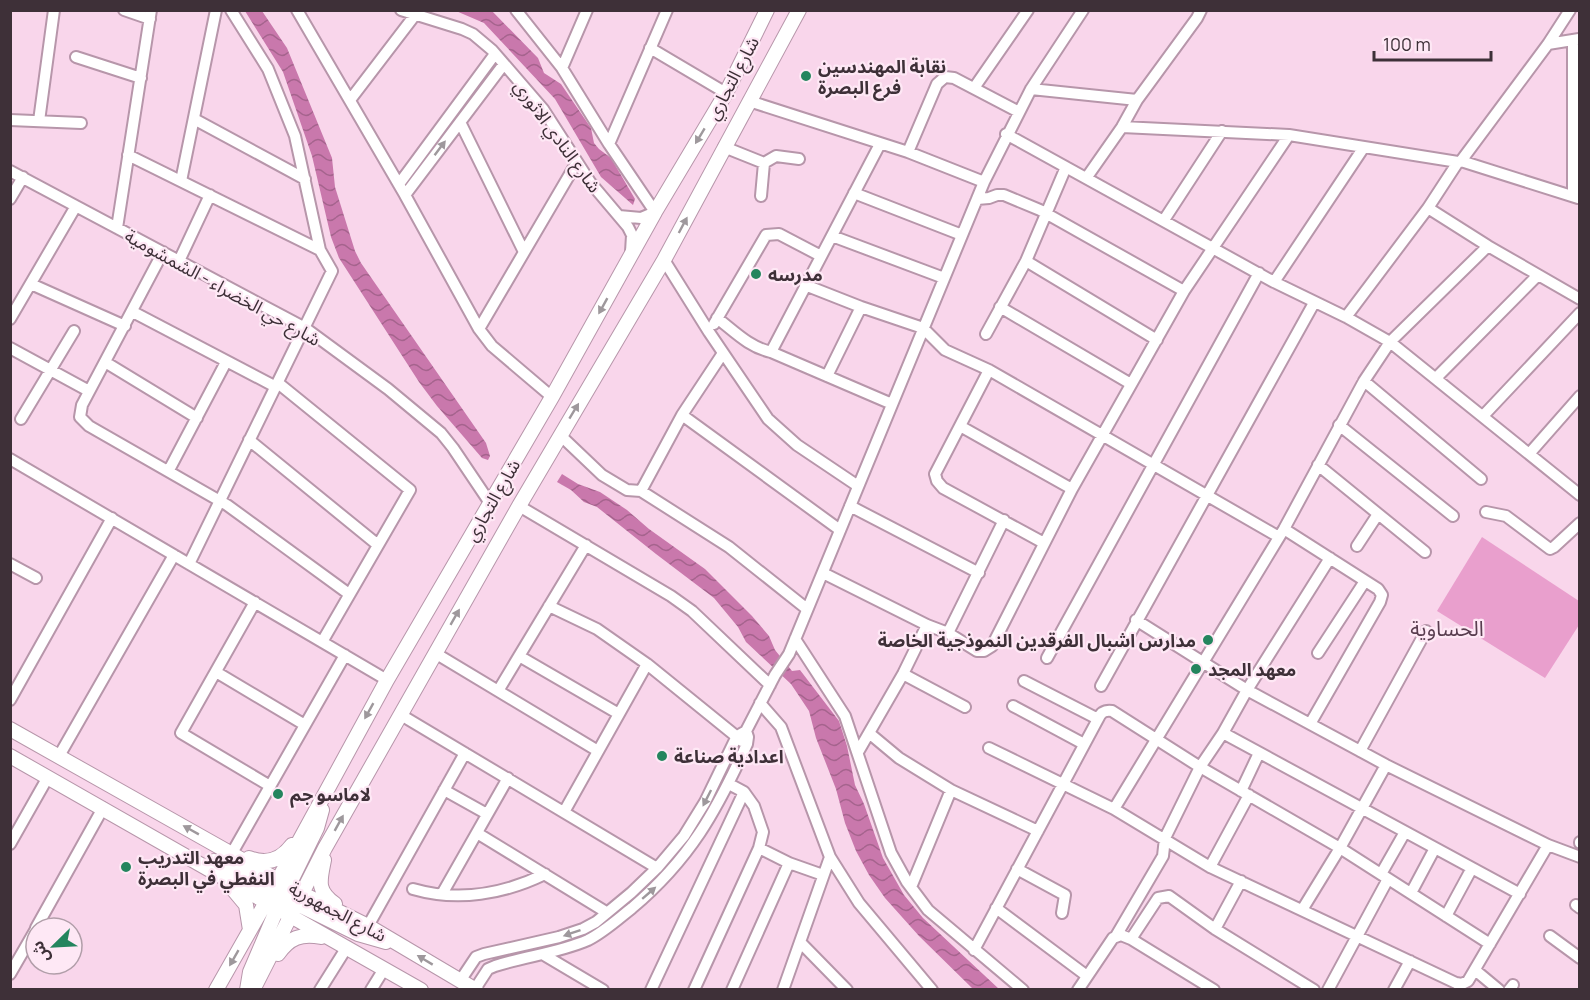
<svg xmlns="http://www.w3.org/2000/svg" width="1590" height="1000" viewBox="0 0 1590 1000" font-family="Manrope,'Noto Sans Arabic',sans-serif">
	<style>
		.park { fill: #e99fcd }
		.water { fill: url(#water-waves) }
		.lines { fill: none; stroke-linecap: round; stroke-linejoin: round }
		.minor-casing { stroke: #b796aa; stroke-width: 14 }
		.major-casing { stroke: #b796aa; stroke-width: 16 }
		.minor { stroke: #fff; stroke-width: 10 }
		.major { stroke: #fff; stroke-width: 14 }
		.oneway { fill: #9e989c }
		.poi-dot { fill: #24855e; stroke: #fee8f5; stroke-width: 2 }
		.labels { text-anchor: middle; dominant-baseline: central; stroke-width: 4.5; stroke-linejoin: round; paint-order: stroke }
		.poi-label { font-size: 18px; font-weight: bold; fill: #3e3038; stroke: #fee8f5; text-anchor: start }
		.street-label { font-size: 18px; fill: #3e3038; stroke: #fee8f5 }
		.quarter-label { font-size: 21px; fill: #593d4f; stroke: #fee8f5 }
	</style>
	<defs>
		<pattern id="water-waves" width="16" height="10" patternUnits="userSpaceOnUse" patternTransform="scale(1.5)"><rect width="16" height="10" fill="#c978ac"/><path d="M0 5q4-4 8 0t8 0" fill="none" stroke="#a5638d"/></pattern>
	</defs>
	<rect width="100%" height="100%" fill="#f9d6eb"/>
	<path class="park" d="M1482,537l97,64v24l-34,53 -108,-67z"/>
	<path class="water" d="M245,11h17l25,37 45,110 3,29 20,64 6,12 125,180 4,13 -2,4 -6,-2 -45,-52 -18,-24 -80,-124 -8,-21 -19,-81 -29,-84z
		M456,11h36l46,47 6,15 17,11 30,44 3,15 5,6 12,9 24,41 -2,6 -32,-28 -46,-78 -71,-76z
		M562,474l16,10 22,8 27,18 22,19 56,40 47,47 17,20 6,14 17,21 8,-1 39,51 8,25 8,39 9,19 19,54 21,37 19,23 76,71h-26l-54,-53 -34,-38 -16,-23 -13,-24 -11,-28 -9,-34 -20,-51 -7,-27 -18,-27 -45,-42 -8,-15 -24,-29 -58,-44 -59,-47 -13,-5 -13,-12 -14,-8z"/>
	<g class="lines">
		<defs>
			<path id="minor" d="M124,10l26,9
				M297,10l108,185 74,134 13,17 60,51
				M401,10l61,19 11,5 19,16 51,59 47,73 38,45 4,8 -1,17
				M516,10l46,58 47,76 46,68 -14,6 -22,-2
				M1573,40v156
				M1548,44l31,-5
				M650,48l76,45
				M76,57l65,21
				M562,68l25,-58
				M974,88l54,-78
				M1031,89l106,11
				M350,100l65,-85
				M749,101l159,51 76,30
				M194,119l111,60
				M10,120l71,3
				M39,121l15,-111
				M460,122l64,130
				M1122,127l167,8 169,27
				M1006,134l268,148 72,35 44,25 190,153
				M609,144l58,-134
				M724,147l40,16
				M908,152l29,-68 8,-7 9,1 65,34
				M128,155l192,95
				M1461,161l117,37
				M10,171l295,157 83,61 53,44 12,15 37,55
				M1087,177l35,-50 15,-27 60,-82 4,-8
				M181,181l35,-171
				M399,184l96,-130
				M854,193l108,42
				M405,195l99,-131
				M761,196l3,-33 12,-7 23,3
				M10,199l13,-22
				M977,199l12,-1 8,-3h7l36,15 144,81
				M1428,208l60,38 92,53
				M1164,220l58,-89
				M117,228l34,-218
				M832,236l112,42
				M163,252l-81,153 -2,12 9,9 138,79 122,89
				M664,260l45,72 59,87 29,26 61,41
				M179,261l31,-66
				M1026,261l131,79
				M1274,282l90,-135
				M31,284l94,42
				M805,285l56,22 62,21 22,22 44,20 290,167
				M1000,307l131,77
				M133,312l143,75
				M1346,317l82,-109 30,-46 3,-1 87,-117 22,-34
				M717,318c18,14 32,29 54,34l121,52
				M10,319l66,-113
				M714,324l52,-89 13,-1 42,22
				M479,329l98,-167
				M986,334l40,-73 40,-94
				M10,348l79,43
				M771,352l109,-208
				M105,362l92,56
				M989,370l-54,104 2,7 6,7 101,55
				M827,376l34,-69
				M1436,378l102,-103
				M1364,381l117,98
				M278,383l132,107 -88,152
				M682,415l158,115
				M1483,416l97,-103
				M21,419l53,-88
				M1339,425l114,91
				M960,426l112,63
				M560,435l42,40 25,15 14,1 88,56 78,62
				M249,440l129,105
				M1529,454l51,-58
				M10,459l377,221
				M1318,465l107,87
				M169,470l57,-108
				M641,491l41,-76 41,-62
				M519,506l152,90 21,15 78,74
				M850,506l129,67
				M1486,512l20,4 44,33 4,-2 26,-24
				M1284,529l94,60 4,6 -2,7 -70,122
				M1357,546l21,-32
				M10,564l26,14
				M189,564l143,-293 -12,-21 -25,-114 -27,-67 -37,-59
				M823,573l104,52 21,8 29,18h7l8,-5 80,-157 112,-198 105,-156
				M255,602l-74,131 89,53
				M549,606l48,23 50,35 95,77
				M1136,620l111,70 139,75 162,80 32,12
				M948,633l56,-113
				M795,639l50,77 46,137 16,29 21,28 95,80
				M435,653l163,98
				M1318,653l47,-72
				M519,656l100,58
				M1047,658l212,-385
				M216,672l89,53
				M903,674l62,33
				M1024,681l74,38
				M1101,686l213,-383
				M498,691l88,-146
				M10,700l102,-182
				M760,703l21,24 49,130 29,46 73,87
				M1013,706l71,38
				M401,715l256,153
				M869,733l30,25 52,32 87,41
				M1223,733l297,161
				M989,748l125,61 96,58 246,116 6,1
				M1360,751l66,-120
				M858,752l45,-78 24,-49
				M59,756l115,-201
				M444,790l43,24
				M1241,791l18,-38
				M1114,809l170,-280 80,-148 26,-39 98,-96
				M564,812l83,-148
				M477,833l129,79
				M1580,842v1
				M10,844l38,-67
				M759,848l30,15 34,12
				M232,853l113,-198
				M1210,867l39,-72
				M1017,869l48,26 -3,18
				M1381,874l24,-42
				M911,887l40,-97
				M413,889c45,13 91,5 132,-15
				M1411,893l24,-45
				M442,894l66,-116
				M1576,905l4,3
				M996,908l91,68
				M1302,910l38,-62 46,-83
				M1446,916l26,-48
				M368,926l97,-173
				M36,928l67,-120
				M1215,929l26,-48
				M1116,936l47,-80 2,-18 35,-71 23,-34 24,-43 83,-132
				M1550,936l30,22
				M1131,939l27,-41 11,-2 46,33 99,61
				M800,942l47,48
				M974,950l124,-231c3,-7 7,-9 14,-8l88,56 140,81 150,96
				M544,955l59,35
				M1475,970l24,20
				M10,974l26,-45
				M460,981l16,-24 8,-3 75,-17 24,-8 13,-7 35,-29 26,-25 27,-32 21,-34 32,-66 9,-5 29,-56 14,-21 195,-472 47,-93 52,-79
				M475,989l13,-20 7,-3c31,-10 63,-13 93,-26 16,-8 30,-21 44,-32 58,-49 84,-96 115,-164l1,-7 -2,-6
				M1459,989l3,-5 6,-3 80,-136
				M320,990l27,-43
				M371,990l13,-21
				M651,990l93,-198
				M694,990l65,-142 4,-16 -9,-26 -10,-14 -15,-8
				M732,990l57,-127
				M783,990l47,-133
				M1078,990l35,-52 8,-3 10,4 83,51
				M1328,990l60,-111
				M1394,990l16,-29
				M1509,990l4,-5"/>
			<path id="major" d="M10,729l291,164 67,33 108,64
				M10,756c137,79 274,156 411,234
				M249,858c18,7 32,2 43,-13
				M324,860c-4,21 -8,30 11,44
				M214,861l66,33
				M231,887l15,18 4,25
				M287,894l2,-9 28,-57 5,-18
				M266,902l14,-4 7,1 71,35 28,8
				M278,954c11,-16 23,-21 43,-17
				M216,990l50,-88 121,-222 165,-283 103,-185 71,-119 41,-83
				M247,990l3,-18 30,-70
				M253,990l72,-142 194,-342 145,-246 135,-250"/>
		</defs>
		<use href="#minor" class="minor-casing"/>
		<use href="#major" class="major-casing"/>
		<use href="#minor" class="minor"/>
		<use href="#major" class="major"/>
	</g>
	<defs><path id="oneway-solid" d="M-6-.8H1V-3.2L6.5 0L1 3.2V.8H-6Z" transform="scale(1.5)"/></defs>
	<g class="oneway">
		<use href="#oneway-solid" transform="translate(700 136) rotate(121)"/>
		<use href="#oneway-solid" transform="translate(440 148) rotate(-53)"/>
		<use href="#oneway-solid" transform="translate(683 225) rotate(-62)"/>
		<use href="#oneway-solid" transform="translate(603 306) rotate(119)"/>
		<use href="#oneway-solid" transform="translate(574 411) rotate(-59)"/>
		<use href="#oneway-solid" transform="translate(455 617) rotate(-60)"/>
		<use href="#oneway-solid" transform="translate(369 711) rotate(119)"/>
		<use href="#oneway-solid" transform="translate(707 798) rotate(117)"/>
		<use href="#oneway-solid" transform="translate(339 823) rotate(-61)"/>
		<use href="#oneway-solid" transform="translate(191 830) rotate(-151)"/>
		<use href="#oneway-solid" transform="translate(649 893) rotate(-41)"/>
		<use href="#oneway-solid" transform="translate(572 933) rotate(161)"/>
		<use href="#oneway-solid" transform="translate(234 958) rotate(120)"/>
		<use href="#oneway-solid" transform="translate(425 960) rotate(-149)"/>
	</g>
	<g class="poi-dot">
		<circle cx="806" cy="76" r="6"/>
		<circle cx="756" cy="274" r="6"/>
		<circle cx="1208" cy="640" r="6"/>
		<circle cx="1196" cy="669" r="6"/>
		<circle cx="662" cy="756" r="6"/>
		<circle cx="278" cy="794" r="6"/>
		<circle cx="126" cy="867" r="6"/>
	</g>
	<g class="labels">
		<g class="poi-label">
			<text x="818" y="66">نقابة المهندسين<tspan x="818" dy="21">فرع البصرة</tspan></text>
			<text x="768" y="274">مدرسه</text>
			<text x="1196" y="640" text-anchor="end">مدارس اشبال الفرقدين النموذجية الخاصة</text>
			<text x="1208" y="669">معهد المجد</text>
			<text x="674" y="756">اعدادية صناعة</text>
			<text x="290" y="794">لاماسو جم</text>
			<text x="138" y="857">معهد التدريب<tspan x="138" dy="21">النفطي في البصرة</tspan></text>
		</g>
		<g class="street-label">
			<text transform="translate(732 78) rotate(-62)">شارع التجاري</text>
			<text transform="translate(558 136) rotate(54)">شارع النادي الاثوري</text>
			<text transform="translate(223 287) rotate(29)">شارع حي الخضراء - الشمشومية</text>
			<text transform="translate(492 500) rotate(-60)">شارع التجاري</text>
			<text transform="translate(338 911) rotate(28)">شارع الجمهورية</text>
		</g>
		<g class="quarter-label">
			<text x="1447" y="628">الحساوية</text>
		</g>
	</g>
	<rect width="1590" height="1000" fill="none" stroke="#3e3038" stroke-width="24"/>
	<g transform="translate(54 946) rotate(246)"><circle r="28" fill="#fee8f5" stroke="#b19ea9" stroke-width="1.5"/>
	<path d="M0-4.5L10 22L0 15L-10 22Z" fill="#24855e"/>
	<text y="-9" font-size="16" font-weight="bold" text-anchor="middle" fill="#3e3038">ش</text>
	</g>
	<path d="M1374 51v9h117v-9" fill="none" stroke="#3e3038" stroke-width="3"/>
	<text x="1383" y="51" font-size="18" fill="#3e3038" stroke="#fee8f5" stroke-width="4.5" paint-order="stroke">100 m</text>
</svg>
